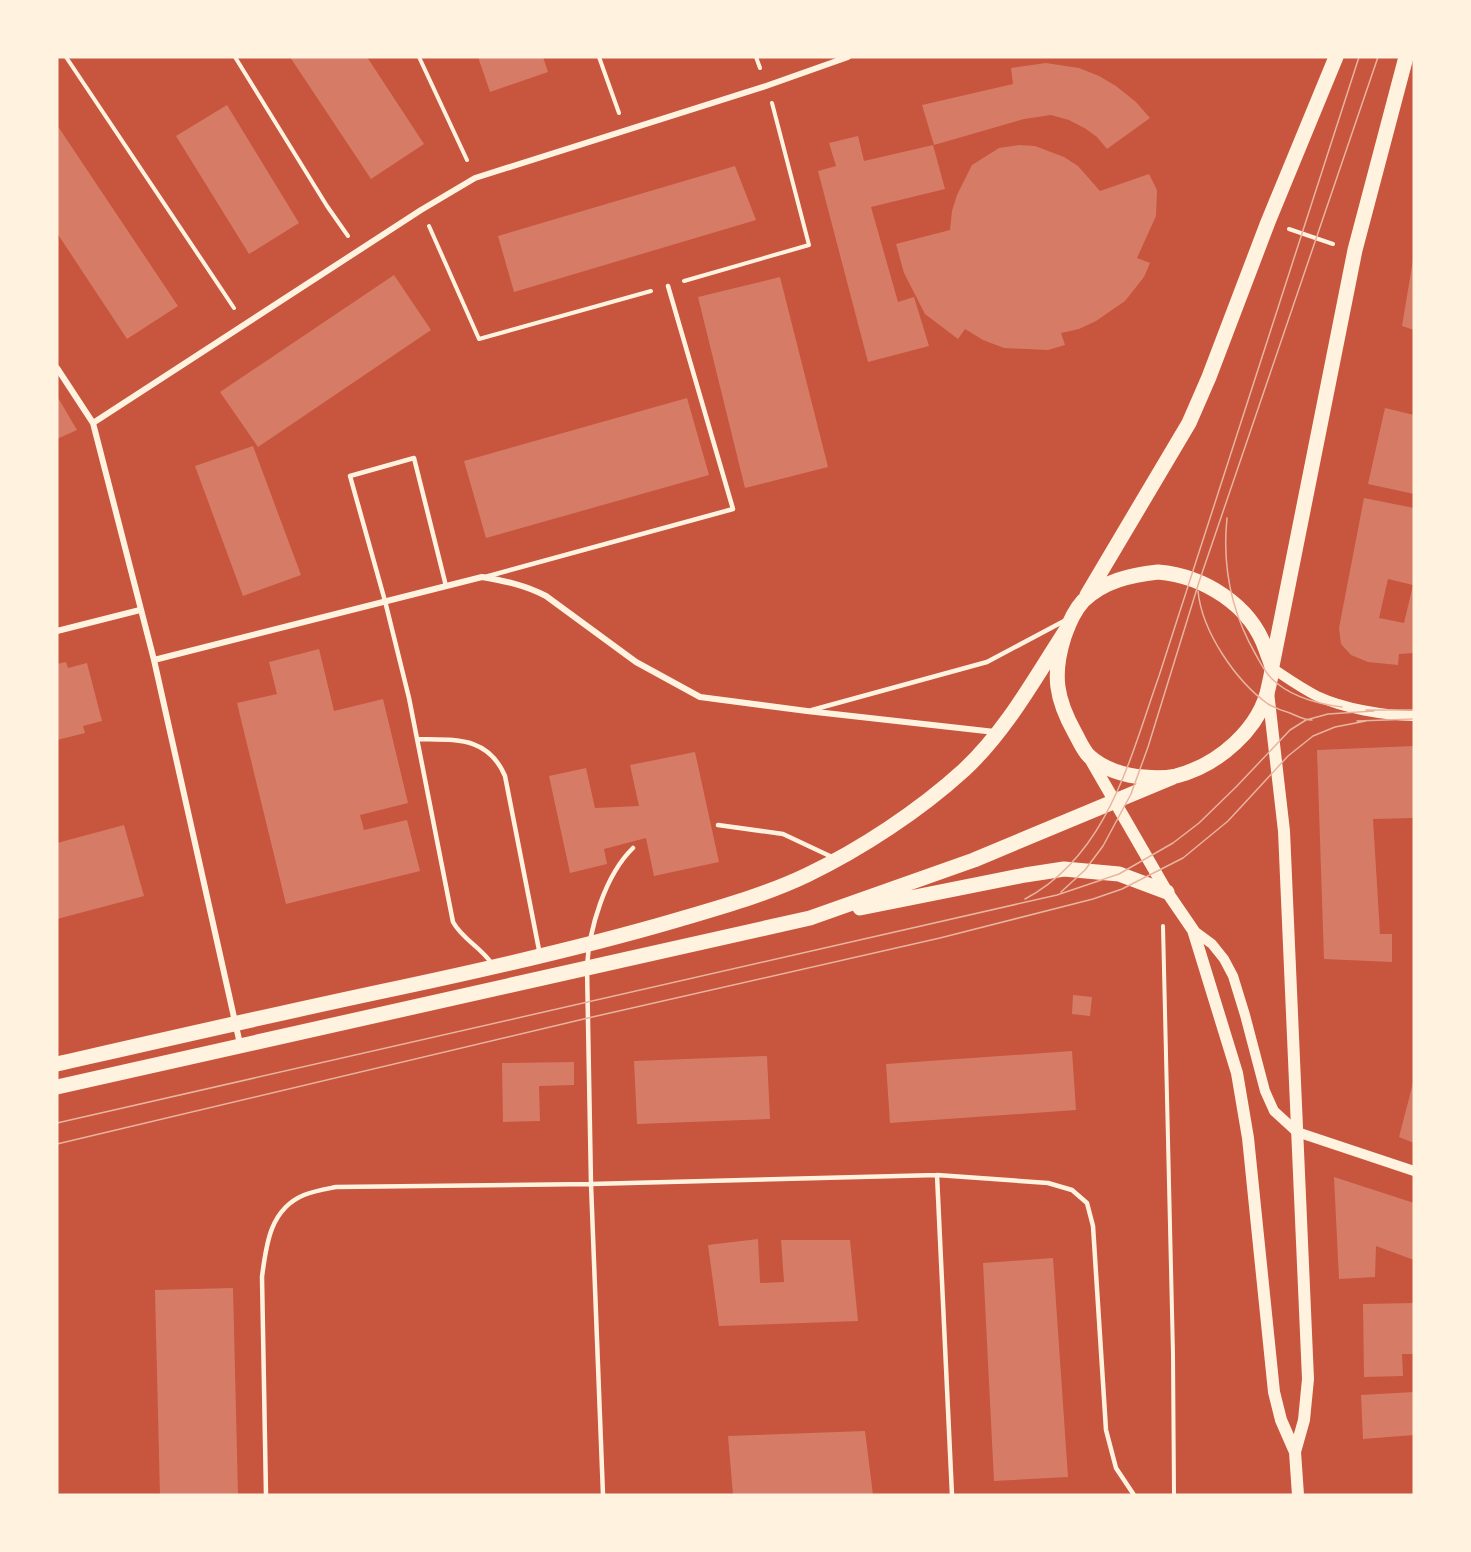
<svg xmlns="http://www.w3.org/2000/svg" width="1471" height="1552" viewBox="0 0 1471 1552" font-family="'Sofia Sans Condensed',sans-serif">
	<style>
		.building { fill: #d67c66; fill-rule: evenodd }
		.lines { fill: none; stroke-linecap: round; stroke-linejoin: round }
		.path { stroke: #fff3e0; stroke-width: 4 }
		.service { stroke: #fff3e0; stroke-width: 4.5 }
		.minor { stroke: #fff3e0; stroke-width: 6 }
		.tertiary { stroke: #fff3e0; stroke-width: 10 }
		.secondary { stroke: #fff3e0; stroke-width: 12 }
		.primary { stroke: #fff3e0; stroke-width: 15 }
		.tram { stroke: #e9b49f; stroke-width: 1.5 }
	</style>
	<rect width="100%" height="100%" fill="#c8553d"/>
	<path class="building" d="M290,57h77l57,87 -53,35z
		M478,57h65l5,15 -58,20z
		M1046,63l33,5 20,8 17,10 20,16 14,16 -43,31 -10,-12 -11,-8 -17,-9 -18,-5 -27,4 -90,26 -12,-40 91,-21 -2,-16z
		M227,105l72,118 -50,31 -73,-118z
		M57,125l121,181 -51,33 -70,-106z
		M858,136l6,25 69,-16 12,44 -74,18 27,95 16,-5 15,49 -61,16 -50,-191 18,-5 -7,-23z
		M1019,145l16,1 29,11 14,9 22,25 49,-17 8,16 -1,26 -19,42 13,5 -6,14 -19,24 -29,20 -17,8 -18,4 4,12 -17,5 -44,-2 -21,-8 -18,-11 -7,10 -33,-25 -21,-41 -8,-29 54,-14 2,-19 5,-16 15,-30 27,-17z
		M735,166l21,54 -242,72 -16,-56z
		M1413,260h1v70l-12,-4z
		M394,275l37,55 -173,117 -38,-55z
		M780,277l48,190 -83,21 -47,-191z
		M57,396l20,34 -20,9z
		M687,398l22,77 -223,63 -22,-77z
		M1385,408l29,7v79l-46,-10z
		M253,446l48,129 -58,21 -48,-130z
		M1364,498l50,10v145l-15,1 -1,11 -30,-3 -17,-7 -10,-11 -2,-16zM1388,579l25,6 -9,38 -25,-5z
		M319,649l15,62 49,-12 25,104 -48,12 4,15 43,-10 13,51 -134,33 -49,-201 40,-9 -8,-32z
		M66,662l2,6 19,-5 15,58 -19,5 2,7 -28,7v-76z
		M1414,746v72l-41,1 7,115h12v28l-68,-3 -7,-209z
		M695,752l24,110 -65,14 -8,-38 -42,11 3,15 -37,9 -21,-97 37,-8 9,40 44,-2 -9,-41z
		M124,825l20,71 -87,23v-76z
		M1073,995l19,2 -2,19 -18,-2z
		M1072,1051l4,59 -186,13 -4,-59z
		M767,1056l3,63 -133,5 -3,-63z
		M574,1062v23l-35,1 1,35 -37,1 -1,-59z
		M1413,1083h1v60l-15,-6z
		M1334,1177l80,26v57l-38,-14 -1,31 -36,2z
		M758,1239l2,44 24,-1 -3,-42h69l8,81 -139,5 -11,-81z
		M1053,1258l15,219 -74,4 -11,-218z
		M233,1288l5,207h-78l-5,-205z
		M1414,1303v51h-12l1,22 -39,1 -1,-73z
		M1414,1392v43l-51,4 -2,-44z
		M865,1431l8,64h-140l-5,-59z"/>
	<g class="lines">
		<path class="path" d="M66,57l168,251
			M235,57l92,149 21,30
			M419,57l48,103
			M599,57l20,56
			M756,57l4,11
			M429,226l50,113 172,-48
			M1289,229l44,15
			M684,281l125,-36 -37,-142
			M1163,926l10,428 1,141"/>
		<path class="service" d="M485,577l248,-68 -65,-223
			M446,586l-32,-128 -64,18 35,125 24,97 44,224c10,18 28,25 39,42
			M812,710l175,-48 79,-42
			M418,739c38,1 70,-3 87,37l35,179
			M718,825l65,9 49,23
			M937,1175l15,320
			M266,1495l-4,-218c4,-32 8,-68 42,-82 10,-4 22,-6 32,-8l255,-3 346,-9 111,8 24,7 15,13 6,23 13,204 10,38 18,27
			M603,1495l-12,-311 -4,-217c2,-38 18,-92 46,-119"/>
		<path class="minor" d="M57,368l36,55 61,237 86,384
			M93,423l328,-213 54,-32 291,-92 82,-29
			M57,631l83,-21
			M154,660l328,-83c23,4 43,8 64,19l90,66 64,35 107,14 188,21"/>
		<path class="tertiary" d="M1272,668c15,10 29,20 45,28 28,13 66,19 97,20
			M1193,930l19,14 12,15 9,17 12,39 20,76 9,20 23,21 117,39"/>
		<path class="secondary" d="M1268,692l16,139 24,548 -4,41 -9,32 3,43
			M1089,757l78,135 26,38 44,143 11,65 26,254 7,28 14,32"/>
		<path class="primary" d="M1158,572c46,4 93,33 108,78 2,6 5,12 6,17 0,6 -2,13 -3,18 -8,44 -51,80 -93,91 -10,2 -23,2 -32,1 -19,-1 -41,-8 -55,-21 -6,-6 -10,-16 -14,-23 -19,-34 -23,-58 -11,-96 4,-12 10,-26 19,-36 20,-20 48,-26 75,-29z
			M1087,595l102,-172 20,-46 59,-155 68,-165
			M1272,666l83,-416 51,-193
			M860,908l165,-33 39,-6 55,5 48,18
			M57,1064c114,-26 227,-52 341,-76 94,-20 187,-41 279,-68 44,-13 88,-25 130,-45 54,-26 112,-64 157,-105 43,-40 72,-94 104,-143
			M57,1087l753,-169 164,-58 199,-83"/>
		<path class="tram" d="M1227,518c-5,49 4,94 29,137 4,7 9,17 15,23 18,18 47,26 71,29
			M1198,591c4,41 38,90 70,113 7,4 15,7 22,9 7,3 14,7 22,7
			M1366,710h48
			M1357,721l57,-2
			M1061,892l24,-22 18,-24 28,-52 17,-47 51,-165 179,-525
			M1025,899c83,-44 105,-141 134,-223l200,-619
			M57,1123l1000,-228 62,-21 54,-31 26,-20 38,-37 53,-56 16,-10 22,-6 46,-3
			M57,1144l531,-126 352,-80 153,-39 29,-10 61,-31 45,-37 60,-65 25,-20 22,-9 31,-6"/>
	</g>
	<rect width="1471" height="1552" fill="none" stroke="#fff3e0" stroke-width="117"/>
</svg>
